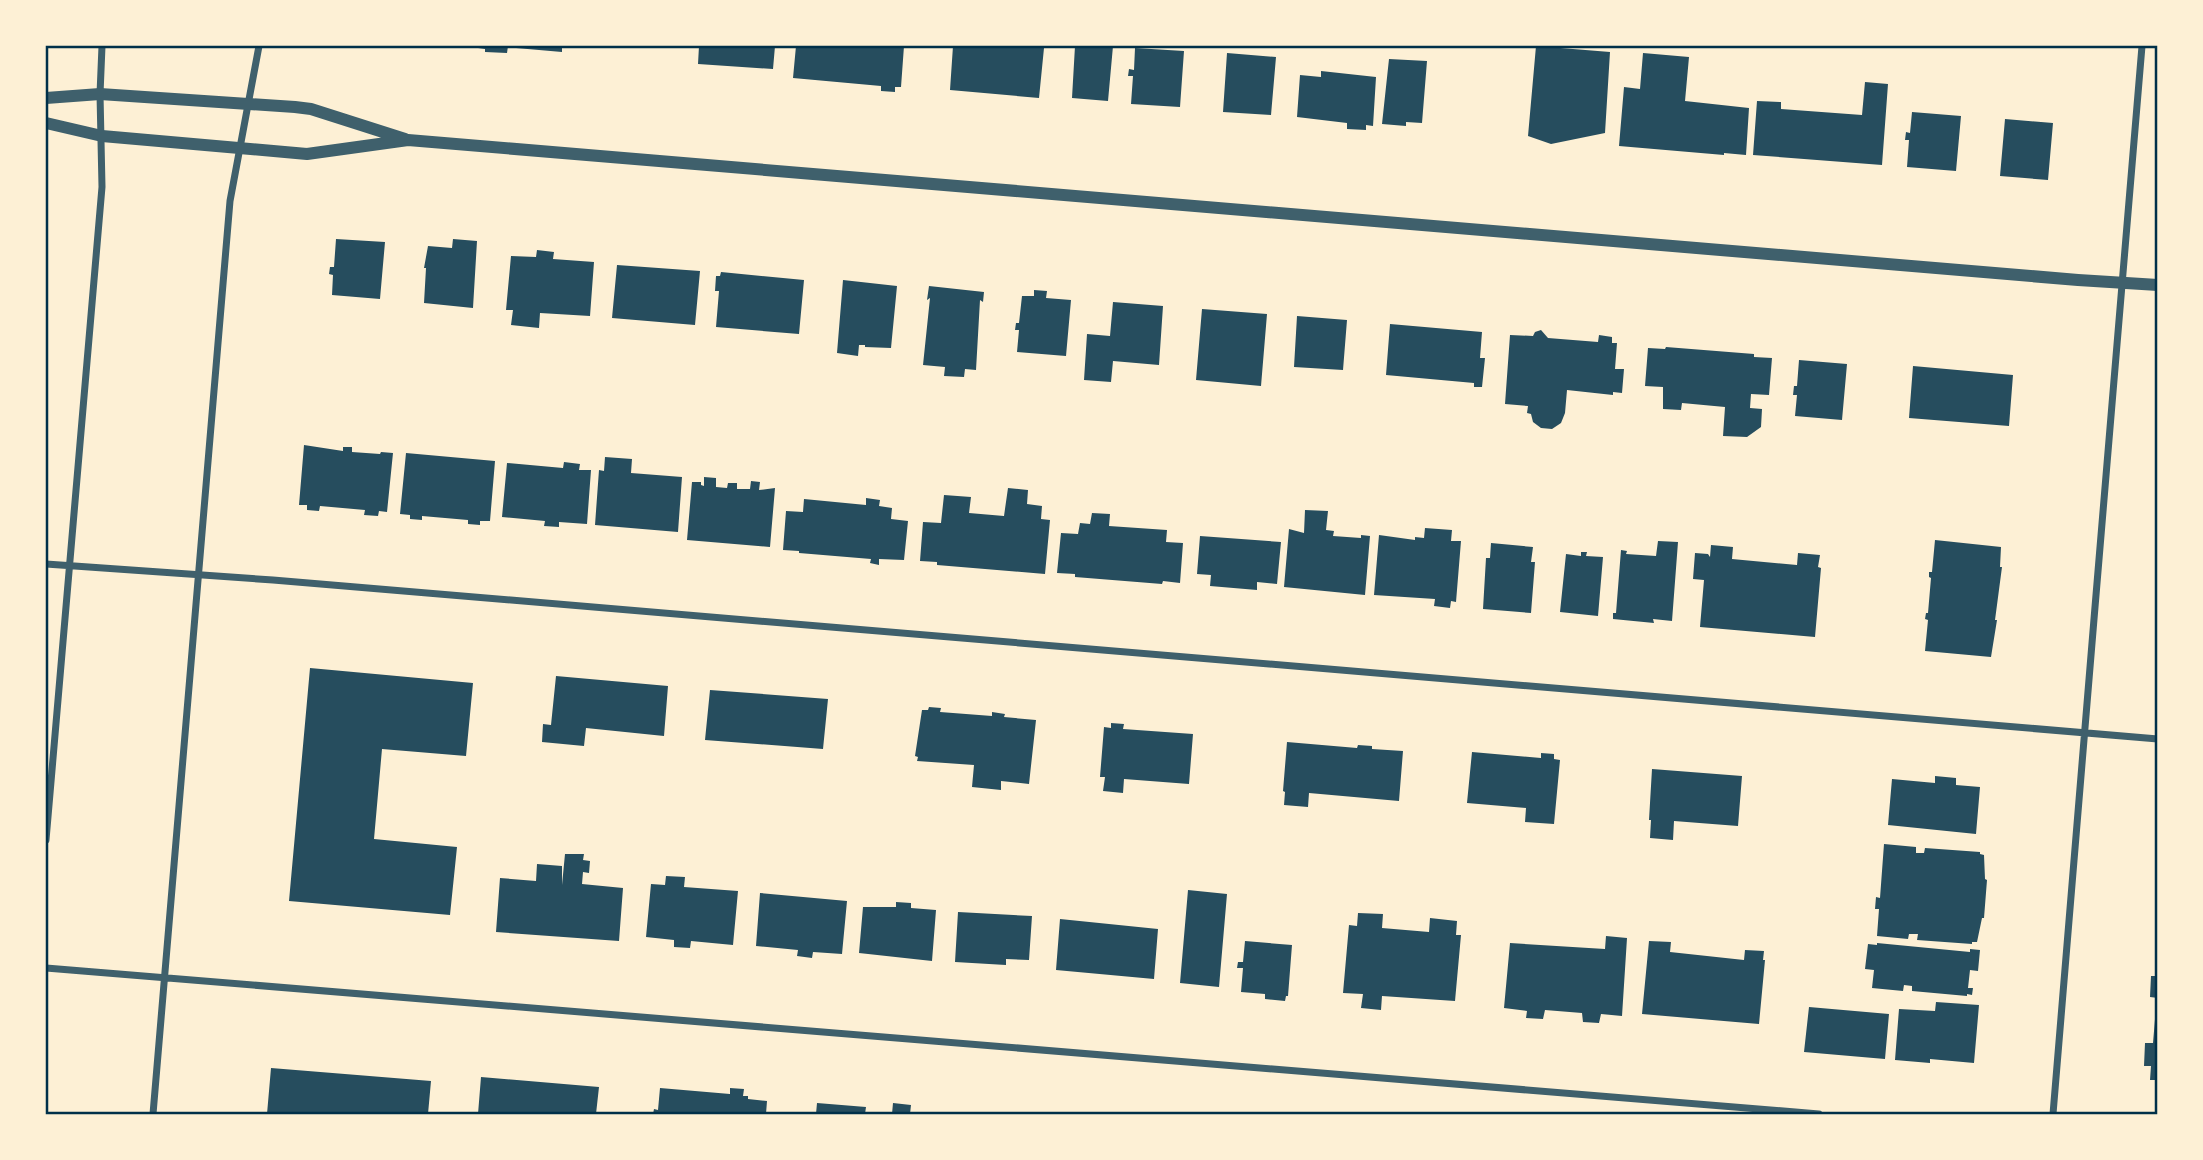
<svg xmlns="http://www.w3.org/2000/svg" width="2203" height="1160" viewBox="0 0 2203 1160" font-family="Lato,sans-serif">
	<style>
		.building { fill: #264d5e }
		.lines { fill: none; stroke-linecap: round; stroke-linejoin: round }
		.minor { stroke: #3f606c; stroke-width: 7 }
		.tertiary { stroke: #3f606c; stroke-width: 12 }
		.neatline { fill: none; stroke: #003049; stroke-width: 2.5 }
	</style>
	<rect width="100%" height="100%" fill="#fdf0d5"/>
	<path class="building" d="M471,46h37l-1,7 -22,-1v-3l-14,-2z
		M516,46h46v6l-46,-4z
		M699,46h76l-2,23 -75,-5z
		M796,46h108l-3,41h-6v5l-14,-1v-5l-88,-8z
		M953,46l91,2 -5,50 -89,-8z
		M1075,46h38l-5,55 -36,-3z
		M1536,46l74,6 -5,81 -54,11 -23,-8z
		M1135,48l49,3 -4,56 -49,-3 2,-28h-5l1,-7 5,1z
		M1227,53l49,4 -5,58 -48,-3z
		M1643,53l46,4 -4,44 64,7 -3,47 -22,-2v2l-105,-9 5,-59 16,2z
		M1389,59l38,2 -5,62 -16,-1v4l-24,-2z
		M1321,71l55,6 -3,49 -7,-1v5l-19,-1v-6l-50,-6 3,-42 21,2z
		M1865,82l23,2 -6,81 -129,-10 4,-54 24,1v7l81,6z
		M1912,112l49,4 -5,55 -49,-4 2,-27h-4l1,-8 4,1z
		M2005,119l48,4 -5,57 -48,-4z
		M336,239l49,3 -5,57 -48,-4 1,-20 -4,-1 1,-7h4z
		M453,239l24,2 -4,67 -49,-5 2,-35h-2l4,-22 24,2z
		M537,250l17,2 -1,7 41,3 -4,54 -50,-3 -1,15 -28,-3 2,-15h-7l5,-54 25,1z
		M617,265l83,6 -5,54 -83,-7z
		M721,272l83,8 -5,54 -83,-7 3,-36h-4l1,-15h4z
		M843,280l54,6 -6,62 -26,-1v-2h-6l-1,11 -21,-3z
		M929,286l55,6 -1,10 -3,-2 -4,70 -11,-1 -1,8 -20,-1 1,-9 -22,-2 7,-67 -3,2z
		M1034,290l13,1 -1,7 25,2 -5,56 -49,-4 2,-22h-4l1,-7h3l3,-27h12z
		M1113,302l50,4 -4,59 -46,-4 -2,21 -27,-2 3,-46 23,2z
		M1202,309l65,5 -6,72 -65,-6z
		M1297,316l50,4 -4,50 -49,-3z
		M1390,324l92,8 -2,26h5l-3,29h-8v-4l-88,-8z
		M1541,330l7,8 50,4 1,-7 13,2v6h5l-2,26h9l-2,24 -9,-1v3l-46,-5 -2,23 -4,10 -9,6 -11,-1 -8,-6 -2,-8 -4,-1 1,-7 -23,-2 5,-69 23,1 2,-4z
		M1666,347l88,7v3l18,1 -3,37 -18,-1 -1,14 12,1 -1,18 -14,10 -24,-1 2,-29 -43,-4 -1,7 -18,-1v-22l-18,-1 3,-38 17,1z
		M1799,360l48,4 -5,56 -47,-4 2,-21h-4l1,-9h3z
		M1913,366l100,9 -4,51 -100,-8z
		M304,445l39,6v-4h9v5l28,2 1,-2 12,1 -6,59 -8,-1 -1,5 -14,-1 1,-5 -45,-4 -1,5 -12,-1v-5h-8z
		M406,453l89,8 -5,60h-10v4l-12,-1v-4l-46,-4v4l-12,-1v-4l-10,-1z
		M605,457l27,2 -1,14 51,4 -4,55 -83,-7 4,-55 5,1z
		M564,462l16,2 -1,6h12l-4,54 -28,-2v5l-15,-1 1,-5 -43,-4 5,-54 56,5z
		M704,477l12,1v9l11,1 1,-5h9v6h13l1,-8 9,1 -1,8 16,-2 -5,59 -83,-7 5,-58h9v3l3,1z
		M1008,488l20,2 -1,14 15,2 -1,13 9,1 -5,54 -108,-9v-3l-17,-1 3,-39 18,1 3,-28 27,2 -2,16 35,3z
		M866,498l14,2 -1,6 13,2 -1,11 17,2 -4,39 -25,-1v6l-9,-2 1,-4 -72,-6v-2l-16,-1 3,-39 17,1 1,-13 62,6z
		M1305,510l23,1 -2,19 8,1 -1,5 28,2v-3l9,1 -5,59 -81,-8 5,-58 15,4z
		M1092,513l18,1 -1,12 58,4 -1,12 17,1 -3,40 -17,-2 -1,3 -87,-7v-3l-18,-1 4,-40 17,1 2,-11 10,1z
		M1425,528l27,2 -1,11h10l-5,61 -5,-1 -1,7 -16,-2 1,-7 -61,-4 5,-60 36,5v-3l9,1z
		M1200,536l81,6 -4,42 -20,-2v8l-47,-4 1,-11 -14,-1z
		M1935,540l66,7 -1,20h2l-7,53h2l-6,37 -66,-6 3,-31 -3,-1 1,-6h2l3,-35 -2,-1v-5h3z
		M1658,541l20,1 -6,79 -19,-2 1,4 -41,-4v-6h3l5,-63 6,1 -1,3 30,2z
		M1491,543l42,4 -2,15h4l-4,51 -48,-4 3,-51h4z
		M1711,545l22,2 -1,12 65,6 1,-12 22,2 -2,12 3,1 -6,69 -115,-10 4,-47 -11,-1 2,-26 13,1 2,3z
		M1581,552h6l-1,4 17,1 -5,59 -38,-4 6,-58 15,2z
		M310,668l163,15 -7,73 -84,-7 -8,90 83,8 -7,68 -161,-14z
		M556,676l112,10 -4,50 -78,-8 -2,18 -42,-4 1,-18 8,1z
		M710,690l118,9 -5,50 -118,-9z
		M929,707l12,1 -1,4 52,4v-4l13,2 -1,3 32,3 -7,64 -28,-3v9l-29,-3 2,-22 -57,-4 1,-4 -3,-1 7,-46h6z
		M1111,723l13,1 -1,5 70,5 -4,50 -65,-5 -1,14 -20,-2 2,-14h-5l4,-50 7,1z
		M1287,742l70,6 1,-3 14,1v3l31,2 -4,50 -90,-8 -1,14 -24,-2 1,-13 -2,-1z
		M1472,752l69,6v-5l13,1v5l6,1 -6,64 -29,-2 1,-14 -59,-5z
		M1652,769l90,7 -4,50 -64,-5 -1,19 -23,-2 1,-18h-2z
		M1935,776l21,2v7l24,2 -4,47 -88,-9 4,-46 43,4z
		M1884,844l32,3v6h8l1,-5 55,4v2l4,1 1,24 2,1 -3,38h-2l-5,24h-5v2l-55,-4 1,-6h-9l-1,5 -31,-3 2,-27h-4l1,-12 4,1z
		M565,854h19l-1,6 7,1 -1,12 -6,-1 -1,12 41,4 -4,53 -123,-9 4,-54 36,3 1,-17 25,2v19z
		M666,876l19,1 -1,10 54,4 -5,54 -42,-4 -1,7 -16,-1v-7l-28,-3 5,-53 14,1z
		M1188,890l39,4 -8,93 -39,-4z
		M760,893l87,8 -5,53 -29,-2 -1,6 -15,-2 1,-6 -42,-4z
		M896,902l15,1v5l25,2 -4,51 -73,-8 4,-46h33z
		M958,912l74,4 -3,44 -23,-1v6l-51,-3z
		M1358,913l25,1 -1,14 47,4 1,-14 27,3 -1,14h5l-6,66 -73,-5 -1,14 -20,-2 2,-14 -20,-1 6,-68 8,1z
		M1060,919l98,10 -4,50 -98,-9z
		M1606,936l21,2 -5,78 -21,-2 -2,9 -16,-1 -1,-9 -37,-3 -2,9 -17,-1 1,-7 -23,-3 6,-65 95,6z
		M1245,941l47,4 -4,51h-2l-1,5 -20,-2v-5l-24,-2 2,-24h-6l1,-6h5z
		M1649,941l22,1 -1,10 74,8 1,-10 19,1 -1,9h2l-6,64 -117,-10z
		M1877,943l93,9v-3l10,1 -2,21 -8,-1 -2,18h5l-1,7 -5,-1v2l-55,-5v-5l-8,-1 -1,6 -31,-3 2,-18 -9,-1 3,-25 9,1z
		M2151,976h7v22l-8,-1z
		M1936,1002l43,3 -5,58 -44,-4v4l-35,-3 4,-51 36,2z
		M1809,1007l80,7 -4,45 -81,-7z
		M2156,1007h2v73h-8l1,-14h-7l1,-23h8z
		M271,1068l160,13 -3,33h-161z
		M481,1077l118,10 -3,27h-118z
		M660,1088l70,6v-6l14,1 -1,7h5v3l19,2 -1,13h-113l1,-5 4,1z
		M817,1103l49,4 -1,7h-49z
		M893,1103l18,2 -1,9h-18z"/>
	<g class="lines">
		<path class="minor" d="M46,564l227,16 1885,159
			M46,840l56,-653 -2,-93 2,-48
			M46,968l1773,146
			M153,1114l77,-913 29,-155
			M2053,1114c32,-356 56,-712 89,-1068"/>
		<path class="tertiary" d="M46,98l54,-4 195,13 16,2 94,30
			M46,123l56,13 205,18 101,-14 1670,140 80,5"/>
	</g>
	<rect width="2203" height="1160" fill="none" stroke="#fdf0d5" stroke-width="94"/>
	<rect x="47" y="47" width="2109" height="1066" class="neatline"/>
</svg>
